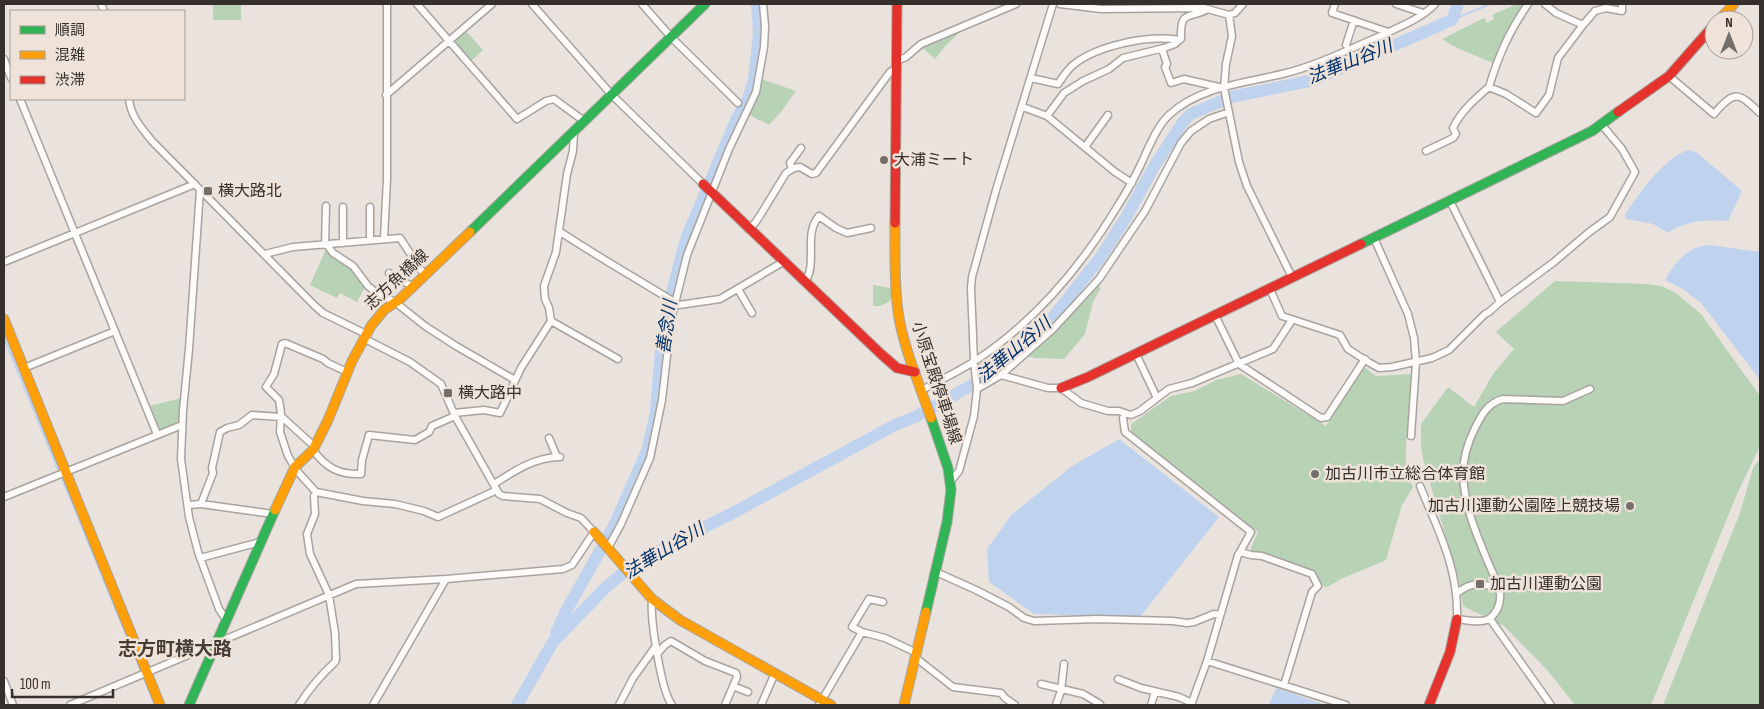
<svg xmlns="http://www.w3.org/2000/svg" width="1764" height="709" viewBox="0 0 1764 709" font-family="'Sofia Sans Condensed','Noto Sans JP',sans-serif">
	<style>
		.green { fill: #b7d2b5 }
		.water { fill: #c0d3ee }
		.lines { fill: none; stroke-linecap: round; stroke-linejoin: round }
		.stream { stroke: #c0d3ee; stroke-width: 2 }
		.river { stroke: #c0d3ee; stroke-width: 12 }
		.street-casing { stroke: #a8a39e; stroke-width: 9 }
		.fast-casing { stroke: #a8a39e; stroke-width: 11 }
		.slow-casing { stroke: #a8a39e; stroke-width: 11 }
		.jam-casing { stroke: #a8a39e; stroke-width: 11 }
		.street { stroke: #fcfbfa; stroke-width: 6 }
		.fast { stroke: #30b455; stroke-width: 9 }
		.slow { stroke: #ff9f0a; stroke-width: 9 }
		.jam { stroke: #e5322d; stroke-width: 9 }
		.poi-dot { fill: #746f6a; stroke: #efe2d8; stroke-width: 2 }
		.labels { text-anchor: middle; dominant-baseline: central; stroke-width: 5; stroke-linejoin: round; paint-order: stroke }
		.poi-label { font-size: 16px; fill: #35302c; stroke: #efe2d8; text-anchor: start }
		.street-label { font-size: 16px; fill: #35302c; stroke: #efe2d8 }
		.water-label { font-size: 18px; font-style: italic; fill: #00316c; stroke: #efe2d8 }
		.quarter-label { font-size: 19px; font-weight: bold; fill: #473d34; stroke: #efe2d8 }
	</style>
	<rect width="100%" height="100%" fill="#eae3dd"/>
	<path class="green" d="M213,4h28v16h-28z
		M1517,4h9l-31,60 -42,-18 -11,-7 42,-21h1l1,5 8,-4 -2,-4z
		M465,30l18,20 -13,12 -17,-19 1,-4z
		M958,30l2,2 -13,12 -12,15 -14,-12z
		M761,79l35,12 -15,21 -12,13 -8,-5 -1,1 -13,-8z
		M327,247l23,19 16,19 -9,17 -17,-9 -3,5 -27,-13z
		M1555,281l91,3 15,2 15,7 25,21 59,82v50l-23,48 -86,211h-76l-27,-34 -44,-45 -41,-20 -4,-25 -35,-118 -3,-17v-22l27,-37 26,20 19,-33 21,-25 -18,-17z
		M873,285l18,3 1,8 -3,6 -9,4h-7z
		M1095,285h4l2,3 -8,14 -8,32 -21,25 -29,-1 -10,-2z
		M1364,367l12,9 36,-2 -6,72v27l7,14 -11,18 -16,55 -45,19 -14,8 -4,-1 -8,-14 -52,-19 -11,-1 -1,-4 7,-16 -127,-100v-8l40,-28 24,-5 21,-11 25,-6 85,52z
		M181,398l-2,23 -19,9 -10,-24z
		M1760,459v246h-97l77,-192 13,-45z"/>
	<path class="water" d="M1688,150l8,2 46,39 -14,30c-22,-1 -41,-1 -60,12l-15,-9 -27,-5 -1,-4c13,-21 39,-57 63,-65z
		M1709,245l51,7v128l-59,-77 -20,-15 -16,-8c11,-18 21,-33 44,-35z
		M1119,439l100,78 -79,100 -106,-3 -45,-32 -2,-33 24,-34 61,-49z
		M1277,688l48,17h-57z"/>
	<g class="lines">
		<path class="stream" d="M1452,20l38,-16
			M4,338l55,134
			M61,476l94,229"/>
		<path class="river" d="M556,633l10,-22 47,-83 34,-77 9,-39 5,-65 8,-44 17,-64 50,-119 12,-21 6,-19 5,-47 -2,-29
			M517,705l36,-63 52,-54 18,-15 53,-32 53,-26 166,-90 22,-9 71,-40 62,-55 50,-63 25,-39 30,-54 28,-43 8,-8 40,-17 83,-17 138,-60 6,-16"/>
		<defs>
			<path id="street" d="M101,4l3,7
				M417,4l100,115 29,-18 8,-2 30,22
				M532,4l79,90 92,90
				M642,4l29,33 67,66
				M1060,4l41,5 103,-1 25,7 6,-2 8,-9
				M1335,4l-3,9 56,19
				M1396,4l27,9
				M1528,4c-19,28 -29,50 -39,83l17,7 30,19 13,-18 9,-37 25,-33 12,-14 11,-3 16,3v-7
				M1545,4l11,9 27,12
				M1229,15l3,21 -6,28 -2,24 15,74 8,24 45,91
				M1346,45l8,-25
				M1162,49l5,15 -2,3 6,16 13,-4 39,9
				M4,59l7,19
				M897,61l9,-4 15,-13 95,-40
				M1669,76l45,38c21,-25 25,-21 46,-1
				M1031,78l27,6c5,-7 9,-14 15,-19 25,-20 75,-30 106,-25l2,-1c-1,-31 8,-19 27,-30
				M386,95l106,-91
				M20,99l137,335
				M129,99c2,18 12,28 23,42l163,165 8,7 43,21
				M1023,107l24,9 68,56 17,11
				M1047,116l17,-23 19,-12 26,-12 14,-11 41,-10 11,-4 4,-4
				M1085,147l23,-32
				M1426,151l27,-13 3,-4 -3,-6c8,-17 22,-29 36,-41
				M792,169l-2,-6 11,-15
				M200,190l-11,159 -6,61 -2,49 8,58 9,35 21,57 8,12
				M1450,201l50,101
				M370,207v33
				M748,229l7,-6 6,-9 25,-41 8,-5 6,-1 12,7 4,-1 74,-101 7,-4
				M559,231c39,26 80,49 120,74l41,-6 63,-37
				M384,238l3,-59v-175
				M1374,238l34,76 6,24 2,24 -5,74
				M343,243v-36
				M325,245l1,-39
				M327,245l6,8 20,13 15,20 10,8 17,8 30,24 31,20 59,34
				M265,254l28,-7 107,-9 25,38
				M4,262l191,-78
				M389,273l24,14
				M805,282c13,-19 -2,-48 14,-66l17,12 11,5 24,-5
				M738,289l14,24
				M1270,289l12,27 58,19 8,14 22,14 9,5 13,-1 40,-9 17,-8 36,-36 4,-2 11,-10 54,-40 34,-29 22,-16 25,-45 -13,-23 -21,-25
				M1215,315l24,49 82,54 6,-1 38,-58
				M551,321l67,38
				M1136,354l21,44
				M24,368l91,-37
				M347,372l-19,-9 -5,-4 -38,-16 -3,1 -8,30 -8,13 13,13 2,13 -1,19 8,24 9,15 19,21 47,9 32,3 29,7 14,6 59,-27
				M1001,375l52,-46 46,-50 46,-68 36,-68 10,-12 18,-12 20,-7
				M977,389l24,-14 47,13h13l20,15 27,8h11l12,4 9,-4 29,-22 23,-6 81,-34 19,-29
				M922,390c18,-10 38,-19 56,-31 57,-38 104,-94 139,-152 9,-14 17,-28 24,-43 7,-15 16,-38 28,-49 30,-28 75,-32 113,-41 34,-8 66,-24 98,-38 19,-9 41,-17 55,-32
				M454,413l30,-3 16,3 21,-45 30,-47 -2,-13 -4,-9 -1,-13 12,-34 11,-78 6,-23 1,-19
				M1123,418l2,14 126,100 -11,20
				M549,438l8,19
				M313,450c13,18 27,25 48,24l1,-14 7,-25 46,5 14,-8 3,-6 23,-10
				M950,482l9,-11 15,-55 3,-27 -3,-28 -3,-73 1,-11 24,-87 57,-186
				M494,484c20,-13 41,-27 66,-27
				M1420,486c18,44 39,83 37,133 9,1 26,5 33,-1 7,-5 11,-15 10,-24 -1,-10 -8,-22 -12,-32 -10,-24 -21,-49 -24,-76 -3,-20 2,-40 11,-58 7,-14 13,-25 28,-29l60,2 27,-12
				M4,497l178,-72
				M201,504l12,-31 -1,-5 8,-36 7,-4 12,-3 13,-10 30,2 33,30
				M189,505l12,-1 72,10
				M608,548l13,-24 29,-66 12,-58 9,-80 16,-65 42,-106 27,-57 8,-45 1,-21 -2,-22
				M200,558l60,-16
				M936,572l40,18 33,17 15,11 10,3 64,-2 75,2 14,2 7,-1 20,-8 6,1
				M1457,593c16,-12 23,-9 41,-6
				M652,599c-2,19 9,92 20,106
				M883,602l-14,-3 -17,28 10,5 23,6 32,15
				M1490,619l61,86
				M658,653l7,-8 6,-4 34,20 31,12 1,4 -12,28
				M916,658l37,29 48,6 4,5 10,7
				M1207,661l139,44
				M1118,679l23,9 38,9 13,6
				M4,681l9,24
				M1041,684l42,10 17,10 -1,1
				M733,686l15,6
				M70,705l286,-121 90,-5 117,-10 9,-4 22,-33 -13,-14 -14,-5 -27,-14 -37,-3 -4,-2 -44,-78 -14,-32 -31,-22 -45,-23
				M299,705c10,-16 22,-30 36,-43l1,-3 -1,-26 -6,-38 -19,-41 -3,-20 8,-20 -1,-18
				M373,705l73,-126
				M619,705l14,-27 23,-32
				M761,705l14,-32
				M819,705l43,-73
				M1056,705l5,-14 3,-27
				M1151,705l4,-13
				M1191,705l16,-44 31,-106 2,-3 11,3 11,1 50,18 6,12 -6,6 -28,93"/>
			<path id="fast" d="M470,232l235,-228
				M1361,244l231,-113 26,-19
				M926,612l21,-90 4,-32 -3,-22 -17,-50
				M189,705l86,-195"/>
			<path id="slow" d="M1719,20l15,-16
				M895,223c0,29 -1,59 3,88 4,33 22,75 33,107
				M4,319l156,386
				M275,510l20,-43 18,-17 15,-30 24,-59 19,-35 13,-16 15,-10 71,-68
				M594,532l58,67 28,21 151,85
				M904,705l22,-93"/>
			<path id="jam" d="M1618,112l51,-36 45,-51
				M703,184l178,170 16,14 18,4
				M895,223l2,-219
				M1061,388l27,-11 273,-133
				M1429,705l21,-53 7,-33"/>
		</defs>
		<use href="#street" class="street-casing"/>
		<use href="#fast" class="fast-casing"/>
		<use href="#slow" class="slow-casing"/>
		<use href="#jam" class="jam-casing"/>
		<use href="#street" class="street"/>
		<use href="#fast" class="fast"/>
		<use href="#slow" class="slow"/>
		<use href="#jam" class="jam"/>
	</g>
	<g class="poi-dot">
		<circle cx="884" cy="160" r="5"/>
		<rect x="203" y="186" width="10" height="10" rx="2.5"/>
		<rect x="443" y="388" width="10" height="10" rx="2.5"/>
		<circle cx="1315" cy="474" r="5"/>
		<circle cx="1630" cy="506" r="5"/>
		<rect x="1475" y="579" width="10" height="10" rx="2.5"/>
	</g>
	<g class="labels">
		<g class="poi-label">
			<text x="894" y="160">大浦ミート</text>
			<text x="218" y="191">横大路北</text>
			<text x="458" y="393">横大路中</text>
			<text x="1325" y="474">加古川市立総合体育館</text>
			<text x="1620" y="506" text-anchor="end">加古川運動公園陸上競技場</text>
			<text x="1490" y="584">加古川運動公園</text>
		</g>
		<g class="street-label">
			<text transform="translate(397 280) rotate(-43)">志方魚橋線</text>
			<text transform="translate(936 383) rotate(72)">小原宝殿停車場線</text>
		</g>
		<g class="water-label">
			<text transform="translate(1350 62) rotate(-22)">法華山谷川</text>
			<text transform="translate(667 327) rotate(-82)">善念川</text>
			<text transform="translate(1014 350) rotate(-40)">法華山谷川</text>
			<text transform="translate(664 551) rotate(-31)">法華山谷川</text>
		</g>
		<g class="quarter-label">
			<text x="175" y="649">志方町横大路</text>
		</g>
	</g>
	<rect width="1764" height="709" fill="none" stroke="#35302c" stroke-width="10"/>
	<rect x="10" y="10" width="175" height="90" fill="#efe2d8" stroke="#a59b93"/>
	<rect x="20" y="26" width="25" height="8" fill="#30b455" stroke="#a59b93"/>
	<text x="55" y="35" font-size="15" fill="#35302c">順調</text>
	<rect x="20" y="51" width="25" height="8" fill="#ff9f0a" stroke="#a59b93"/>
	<text x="55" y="60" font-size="15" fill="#35302c">混雑</text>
	<rect x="20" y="76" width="25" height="8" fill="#e5322d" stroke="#a59b93"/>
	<text x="55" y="85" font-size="15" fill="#35302c">渋滞</text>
	<g transform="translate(1729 35)"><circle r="24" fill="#efe2d8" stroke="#a59b93"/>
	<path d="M0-4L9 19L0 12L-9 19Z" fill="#746f6a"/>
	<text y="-8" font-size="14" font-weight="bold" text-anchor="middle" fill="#35302c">N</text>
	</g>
	<path d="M12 689v8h101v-8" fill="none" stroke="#35302c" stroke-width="2.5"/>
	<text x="20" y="689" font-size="15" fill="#35302c" stroke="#efe2d8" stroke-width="4" paint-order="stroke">100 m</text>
</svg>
